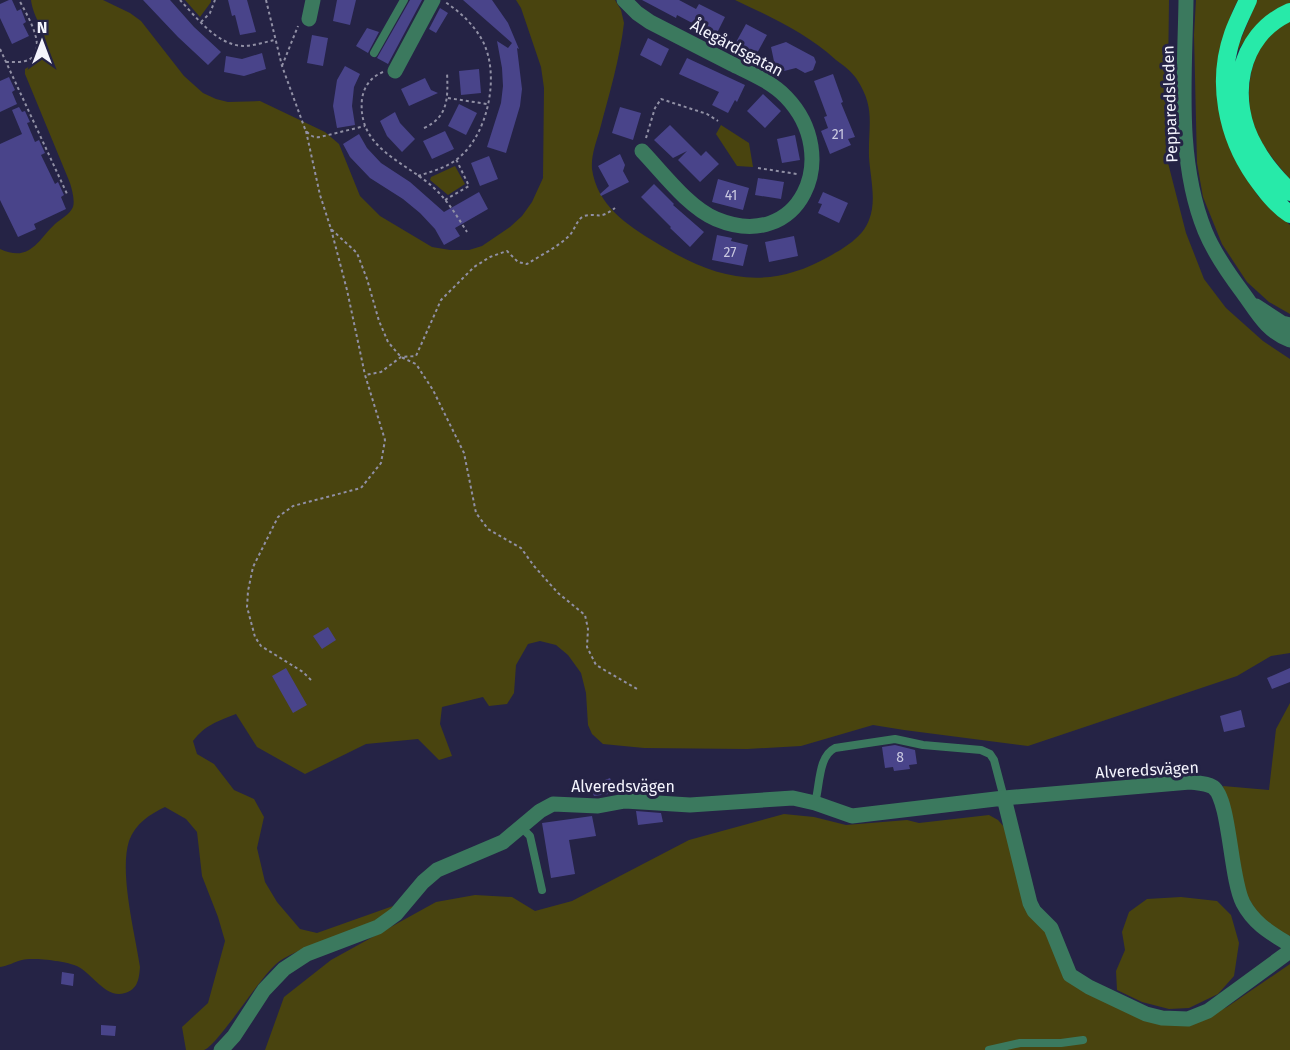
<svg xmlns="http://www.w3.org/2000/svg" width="1290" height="1050" viewBox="0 0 1290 1050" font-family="'Fira Sans',sans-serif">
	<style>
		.green { fill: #49440f }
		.building { fill: #49448a }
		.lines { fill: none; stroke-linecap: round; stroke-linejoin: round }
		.path { stroke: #9190a5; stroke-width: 2; stroke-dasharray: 3 3; stroke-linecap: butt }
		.service { stroke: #3b795e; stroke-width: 8 }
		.minor { stroke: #3b795e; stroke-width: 15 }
		.tertiary { stroke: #3b795e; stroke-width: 15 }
		.motorway { stroke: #27eaa9; stroke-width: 18 }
		.labels { text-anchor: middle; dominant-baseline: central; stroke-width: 6; stroke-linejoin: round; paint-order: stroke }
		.number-label { font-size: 14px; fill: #c9c8e0 }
		.street-label { font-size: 16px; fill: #f4f4fd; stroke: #252345 }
	</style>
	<rect width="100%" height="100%" fill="#252345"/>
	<path class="green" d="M31,0h72l27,13 11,8 43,55 19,17 13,6 12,3 32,-1 65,31 14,12 21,52 20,20 52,31 18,3h19l13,-4 28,-19 12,-11 10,-14 11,-24 1,-90 -3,-21 -20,-59 -5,-8h99l6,10 3,13c-4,35 -15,72 -24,106 -4,14 -9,26 -8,40 5,36 35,56 63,73 60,37 110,51 175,14 14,-8 33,-19 39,-36 8,-19 1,-44 0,-63 -1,-33 7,-49 -13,-79 -5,-7 -13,-13 -20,-18 -30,-27 -65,-43 -101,-60h434l-2,159 19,74 18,46 22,29 37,33 27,18v294l-19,3 -34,20 -209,70 -124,-16 -31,-5 -72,21 -54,3 -103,-1 -41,-4 -11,-10 -4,-9 -2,-32 -5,-20 -13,-18 -12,-10 -16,-4 -12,3 -12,21 -2,28 -7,11 -18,2 -6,-9 -41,10 -2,17 12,32 -13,4 -21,-21 -52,5 -61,30 -48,-27 -21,-33c-18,7 -31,11 -43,27l4,13 17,10 20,26 20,9 10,18 -7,31 8,34 12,20 23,27 17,4 76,-27c-13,25 -93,36 -118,59 -16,14 -58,81 -71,85 -5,0 -13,0 -18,0l-4,-23 26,-24 17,-62 -7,-24 -16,-41 -5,-44 -11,-13 -21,-12c-15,7 -30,17 -36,34 -10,32 6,92 11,126 -1,12 -2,22 -15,26 -20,7 -34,-23 -51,-28 -10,-4 -42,-8 -52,-5 -8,2 -14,6 -22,7v-718c30,14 38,-9 55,-25 6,-5 15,-10 18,-17 2,-7 -1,-17 -3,-24l-45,-109v-5l17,-10 6,-7c-1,-19 -15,-34 -17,-52z
		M185,0h26v2l-11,15z
		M1196,0h42l-5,10 -15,49 22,107 18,30 32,29v89l-21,-12 -22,-20 -25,-38 -19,-47 -6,-34 -3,-128z
		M1257,0h33v3c-29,12 -37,27 -55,51z
		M1290,21v158c-14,-16 -29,-33 -36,-54 -10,-27 -5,-65 13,-88 6,-7 16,-11 23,-16z
		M721,125l28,18 4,24 -16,-1 -21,-32z
		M455,166l10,18 -17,11 -18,-15 1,-3z
		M1290,703v233l-25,-11 -21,-34 -21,-105 46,4 7,-61z
		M784,814l30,3 32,8 61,-5 12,3 70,-8 9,5 7,8 56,139 49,36 95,14 22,-10 63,-43v86h-1025l19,-53 47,-37 105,-58 39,-7 37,2 23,14 37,-10 117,-61z
		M1181,897l36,4 14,14 8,28 -5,33 -16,18 -29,14 -20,1 -27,-7 -25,-12 -1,-19 9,-21 -3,-18 7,-20 18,-13z"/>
	<path class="building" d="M9,0h3l5,11 4,-2 5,13 -3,2 6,12 -17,8 -12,-26v-14z
		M143,0h27l24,27 27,25 -13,13 -30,-28z
		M228,0h19l9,32 -16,3 -5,-20 -3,1z
		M337,0h19l-6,25 -17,-4z
		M410,0h12l-34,64 -11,-6z
		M463,0h29l16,23 11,26 -2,-1 5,41 -2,17 -14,47 -19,-6 14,-44 2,-17 -1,-18 -5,-27 11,7 4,-5z
		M642,0h37l17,9 3,-5 26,13 -11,22 -20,-10 2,-4 -19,-10 -1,3z
		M440,8l8,5 -12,20 -7,-4z
		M746,24l21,11 -11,20 -21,-11z
		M367,28l12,4 -11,21 -12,-7z
		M312,35l16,3 -5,28 -16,-3z
		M648,38l21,11 -8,17 -21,-11z
		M786,42l28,15 2,5 -3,8 -8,3 -9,-5 -12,3 -9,-5 -4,-19z
		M262,53l4,16 -22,7 -20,-4 2,-16 16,3z
		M687,58l58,27 -8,17 -2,-2 -7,13 -16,-8 7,-13 -40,-18z
		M345,66l15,8 -6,13 -2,19 3,19 -18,3 -4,-22 4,-26z
		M479,69l2,24 -20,2 -2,-24z
		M833,74l10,28 -2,1 14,34 -7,2 3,6 -21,9 -9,-23 7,-3 -4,-11 3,-1 -13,-35z
		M9,77l6,13 -3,2 5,12 -17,8v-31z
		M425,78l6,12 7,3 -29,13 -8,-17z
		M763,94l18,17 -16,17 -18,-17z
		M459,104l18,9 -11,22 -18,-9z
		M19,107l3,5 3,-1 5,11 -3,1 8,19 4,-2 6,13 -4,2 14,29 3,-2 6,13 -3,2 5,12 -32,15 2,5 -18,8 -18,-37v-56l22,-10 -10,-24z
		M620,107l21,6 -8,27 -21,-7z
		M395,112l5,11 15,16 -13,13 -15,-16 -7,-15z
		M670,125l31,31 5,-5 13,13 -19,18 -22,-22 9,-9 -14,7 -19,-18z
		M445,131l9,18 -22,10 -9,-18z
		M359,134l8,14 14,15 29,19 34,30 35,-20 9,17 -33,19 5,8 -16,9 -9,-16 -15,-16 -17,-14 -33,-21 -20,-21 -7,-13z
		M795,135l5,25 -18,3 -5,-24z
		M620,154l5,11 -2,6 6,11 -28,14 -1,-2 9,-8 -11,-20z
		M489,156l9,23 -18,7 -9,-23z
		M758,178l26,4 -3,17 -26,-4z
		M718,179l31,9 -6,22 -31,-8z
		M654,184l20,20 -1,1 31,27 -14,15 -20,-19 1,-1 -30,-30z
		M823,192l25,11 -9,20 -21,-10 4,-9 -4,-1z
		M717,235l15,3 -1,3 17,4 -5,21 -31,-6z
		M794,236l4,20 -29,6 -4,-20z
		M328,627l8,13 -14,9 -9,-13z
		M286,668l21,37 -14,8 -21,-37z
		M1290,668v14l-18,7 -5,-11z
		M1241,710l4,17 -21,5 -4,-16z
		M895,745l20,5 2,14 -8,1 1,4 -16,2 -1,-4 -8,1 -3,-21z
		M610,778l6,15 -22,3 -4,-10z
		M636,811l25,2 2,9 -25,3z
		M592,816l4,20 -27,4 6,34 -24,4 -9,-55z
		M62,972l12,2 -1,12 -12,-2z
		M101,1025l15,1 -1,10 -14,-1z"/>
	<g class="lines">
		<path class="path" d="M180,0c16,17 37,45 63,46 10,0 22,-4 32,-6
			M266,0l16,66 23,63c4,6 8,9 15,8l45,-11
			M201,22l9,-9 5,-13
			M0,49l68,147
			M6,62c8,0 18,1 24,-3 18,-11 -4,-46 -11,-59
			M282,66l16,-40
			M383,72c-12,5 -19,14 -21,27 -5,50 43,62 72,89 14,13 23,28 33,44
			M448,98l39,6
			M424,128c25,-11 24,-32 23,-56
			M306,131l14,64 11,34 26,24 10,26 12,42 9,21 13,15 15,7 17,26 31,63 12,60 12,16 33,19 13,18 24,27 27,22 3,14 -1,18 9,18 41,24
			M646,138l9,-30 6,-9 46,15 11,7
			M758,168l39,6
			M418,176c12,-4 24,-7 35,-14 35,-22 49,-89 28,-124 -9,-15 -22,-27 -36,-36
			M445,200l24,-14 -13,-27
			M331,229l16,61 18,85
			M311,680l-8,-8 -42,-26 -6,-9 -8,-30 1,-16 5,-24 25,-50 15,-11 68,-18 20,-25 4,-23 -20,-65 16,-3 20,-15 15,-1 25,-56 33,-33 16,-10 17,-6 11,11 9,2c14,-9 31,-17 43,-29 5,-6 7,-16 14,-19 15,-4 14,5 31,-8"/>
		<path class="service" d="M374,53l30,-53
			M815,803c5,-17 3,-47 20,-55l60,-9 28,6 58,5 9,4 4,6 10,38
			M522,828l8,8 12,54
			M989,1050l31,-7h41l22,-3"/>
		<path class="minor" d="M624,0l13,13 13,9c27,14 55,28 82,42 18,9 40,18 54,33 57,59 14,157 -70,122 -28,-12 -53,-46 -74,-68
			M309,19l4,-19
			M395,71l38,-71
			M1004,798l26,105 4,8 17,17 19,47 19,12 57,27 16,4 26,1 20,-8 82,-60
			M221,1050l13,-14 30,-46 20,-21 23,-15 71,-27 18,-13 27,-32 14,-12 66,-28 37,-31 13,-7 45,2 27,-5 65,4 103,-7 22,5 37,13 152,-18 186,-16c7,1 16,1 23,5 17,12 17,91 30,116 11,21 28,30 47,42"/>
		<path class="tertiary" d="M1186,0c-1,75 -10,160 19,231 9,22 23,42 38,62 14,19 23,38 47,47
			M1256,306l26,17 8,2"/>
		<path class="motorway" d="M1248,0c-5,11 -11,23 -15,34 -17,48 -6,102 22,142 10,14 21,29 35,38
			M1290,12c-53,23 -63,89 -35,136 9,17 21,30 35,44"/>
	</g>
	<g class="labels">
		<g class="number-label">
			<text x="838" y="134">21</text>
			<text x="731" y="195">41</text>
			<text x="730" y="252">27</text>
			<text x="900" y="757">8</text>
		</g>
		<g class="street-label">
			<text transform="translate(737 48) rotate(28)">Ålegårdsgatan</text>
			<text transform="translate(1170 104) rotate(-92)">Pepparedsleden</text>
			<text transform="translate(1147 770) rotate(-3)">Alveredsvägen</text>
			<text x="623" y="786">Alveredsvägen</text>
		</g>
	</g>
	<g transform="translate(42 42)" stroke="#252345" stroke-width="4.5" paint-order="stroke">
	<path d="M0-4.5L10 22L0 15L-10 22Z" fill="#f4f4fd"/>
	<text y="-9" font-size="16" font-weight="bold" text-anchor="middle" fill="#f4f4fd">N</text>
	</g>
</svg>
